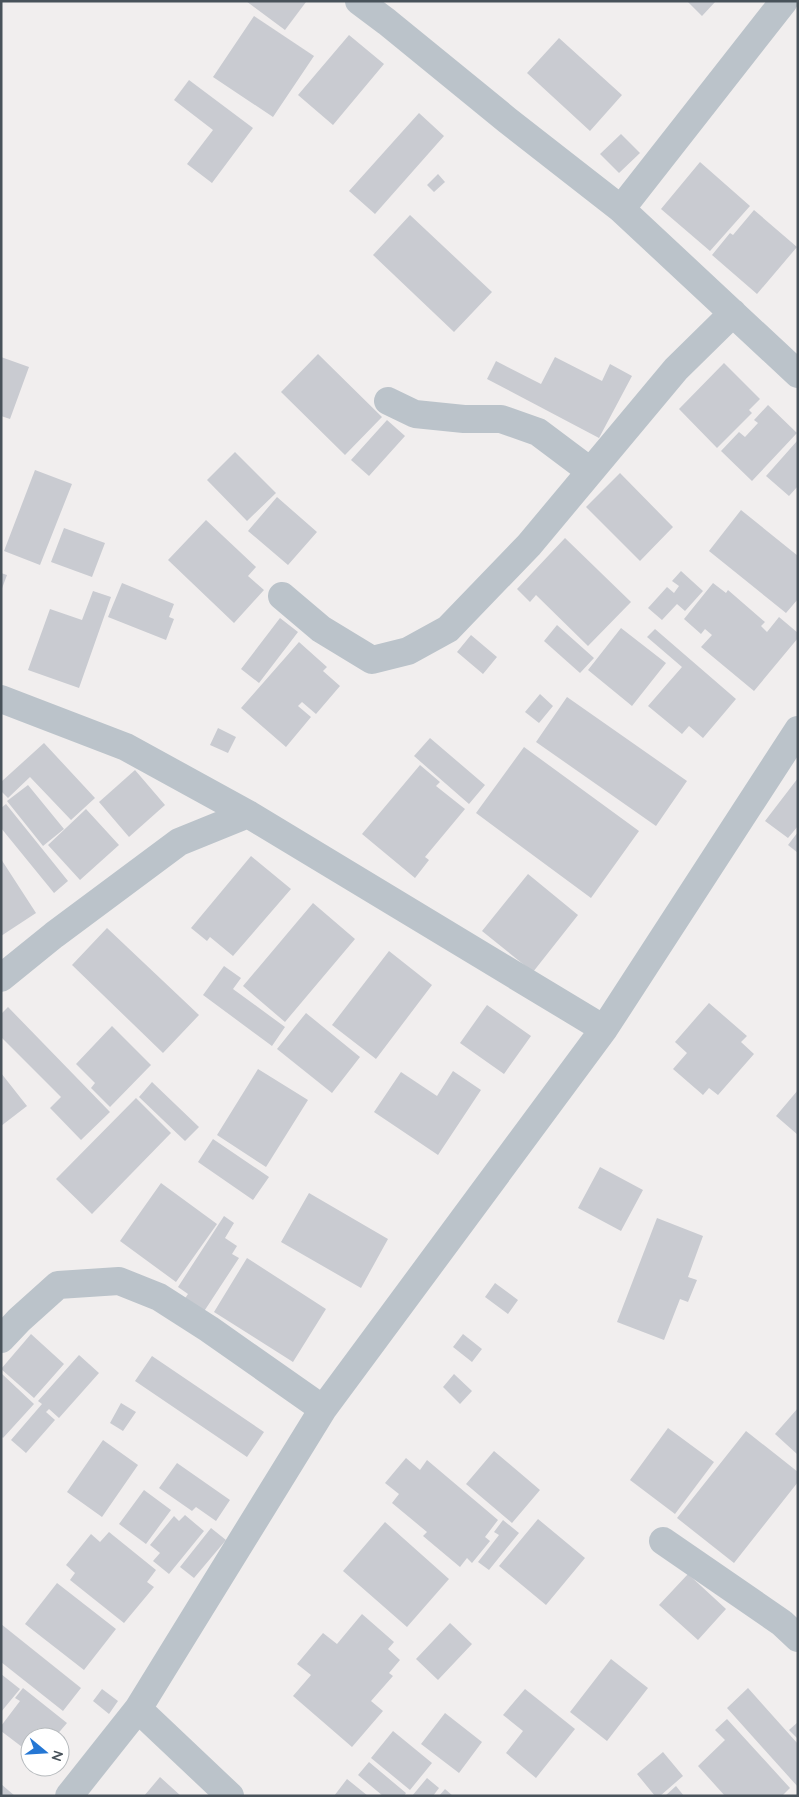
<svg xmlns="http://www.w3.org/2000/svg" width="799" height="1797" viewBox="0 0 799 1797" font-family="Quicksand,sans-serif">
	<style>
		.building { fill: #c9cbd1 }
		.lines { fill: none; stroke-linecap: round; stroke-linejoin: round }
		.minor { stroke: #bbc3ca; stroke-width: 28 }
	</style>
	<rect width="100%" height="100%" fill="#f1eeee"/>
	<path class="building" d="M246,1h59l1,1 -21,28z
		M687,1h29l-14,15z
		M254,16l60,40 -41,61 -60,-40z
		M349,35l35,29 -51,61 -35,-30z
		M559,38l63,57 -32,36 -63,-58z
		M189,80l64,48 -41,55 -25,-19 26,-34 -39,-30z
		M419,113l25,23 -69,78 -26,-23z
		M621,134l19,19 -21,20 -19,-19z
		M700,162l50,44 -40,45 -49,-42z
		M438,174l7,8 -11,10 -7,-7z
		M754,210l43,37 -40,47 -45,-39 18,-22 3,2z
		M410,215l82,77 -38,40 -81,-77z
		M318,354l64,63 -37,38 -64,-63z
		M1,357l28,10 -19,52 -9,-3z
		M555,357l47,24 8,-17 22,12 -33,62 -112,-59 9,-18 45,23z
		M724,363l36,36 -11,11 3,3 -35,35 -38,-39z
		M768,405l29,28 -45,48 -31,-30 18,-19 6,5 13,-14 -4,-3z
		M387,420l18,16 -36,40 -18,-16z
		M797,441l1,45 -9,10 -23,-20z
		M235,452l41,41 -29,28 -40,-41z
		M35,470l37,14 -32,81 -36,-14z
		M620,473l53,54 -33,34 -54,-54z
		M277,497l40,35 -29,33 -40,-34z
		M741,510l57,46v43l-12,14 -77,-62z
		M206,520l50,47 -8,9 16,14 -30,33 -66,-63z
		M64,528l41,15 -13,34 -41,-15z
		M565,538l66,64 -43,44 -52,-51 -6,7 -13,-13z
		M681,571l22,20 -18,20 -8,-7 -15,16 -14,-12 19,-21 7,6 5,-7 -7,-5z
		M1,573l6,2 -6,16z
		M122,583l52,21 -5,13 5,2 -8,21 -58,-23z
		M713,583l13,10 2,-3 37,32 -4,4 6,6 12,-15 19,16v5l-44,53 -53,-44 11,-12 -7,-6 -4,5 -17,-15z
		M93,591l18,6 -32,91 -51,-18 22,-61 32,11z
		M280,618l18,14 -39,51 -18,-14z
		M557,625l37,33 -14,15 -36,-32z
		M621,628l45,35 -34,43 -44,-36z
		M655,629l81,70 -33,39 -14,-12 -7,8 -34,-28 34,-39 -35,-30z
		M471,635l26,22 -14,17 -26,-22z
		M299,642l28,25 -4,4 17,15 -24,28 -14,-12 -4,4 13,11 -25,30 -45,-39z
		M540,694l13,12 -14,17 -14,-11z
		M567,697l120,84 -31,45 -120,-84z
		M218,728l18,9 -8,16 -18,-8z
		M430,738l55,47 -16,19 -55,-48z
		M44,743l51,55 -24,22 -41,-43 -22,21 -7,-7v-9z
		M524,747l115,84 -48,67 -115,-85z
		M420,765l20,17 -4,4 29,23 -40,48 4,3 -14,18 -53,-44z
		M135,770l30,35 -36,32 -30,-35z
		M798,778v48l-10,12 -23,-17z
		M28,785l36,44 -21,17 -36,-45z
		M6,804l62,77 -14,12 -53,-65v-20z
		M86,809l33,36 -39,35 -32,-35z
		M798,832v21l-10,-8z
		M251,856l40,33 -58,67 -23,-19 -3,4 -16,-13z
		M1,859l35,54 -35,23z
		M528,874l50,41 -45,57 -51,-41z
		M313,903l42,36 -70,83 -42,-36z
		M107,928l92,87 -36,38 -91,-88z
		M389,951l43,34 -56,74 -44,-34z
		M224,966l17,12 -8,11 52,38 -13,19 -69,-51z
		M709,1003l38,33 -6,6 13,12 -36,41 -9,-7 -6,7 -30,-26 14,-16 -12,-11z
		M487,1005l44,31 -27,38 -44,-31z
		M8,1007l102,105 -29,28 -31,-32 11,-11 -60,-60v-23z
		M306,1013l54,44 -28,36 -55,-44z
		M112,1026l39,39 -41,42 -19,-19 4,-5 -19,-19z
		M258,1069l50,31 -42,67 -49,-32z
		M453,1071l28,19 -43,65 -64,-43 27,-40 36,24z
		M1,1073l26,33 -26,20z
		M152,1082l47,45 -14,14 -46,-44z
		M798,1090v45l-22,-19z
		M136,1098l35,35 -79,81 -36,-35z
		M213,1139l56,38 -16,23 -55,-38z
		M600,1167l43,23 -22,41 -43,-23z
		M161,1183l56,41 -41,58 -56,-41z
		M309,1193l79,46 -27,49 -80,-46z
		M224,1216l10,7 -9,15 12,8 -5,8 7,4 -38,58 -20,-12 7,-10 -10,-7z
		M657,1218l46,18 -15,41 9,3 -9,22 -8,-3 -16,41 -47,-18z
		M247,1258l79,51 -33,53 -79,-50z
		M495,1283l23,17 -10,14 -23,-17z
		M31,1334l33,30 -30,34 -33,-29z
		M463,1334l19,15 -10,13 -19,-15z
		M79,1355l20,18 -40,45 -10,-9 -3,3 9,8 -29,33 -15,-13 31,-36 -4,-3z
		M152,1356l112,76 -17,25 -112,-76z
		M1,1373l33,31 -31,34 -2,-2z
		M454,1374l18,17 -12,13 -17,-17z
		M121,1403l15,9 -13,19 -13,-8z
		M798,1408v45l-1,1 -22,-20z
		M668,1428l46,34 -39,52 -45,-34z
		M746,1431l52,41v10l-64,81 -57,-45z
		M103,1440l35,25 -36,52 -35,-25z
		M494,1451l46,39 -28,33 -46,-39z
		M406,1458l14,12 7,-10 71,60 -13,17 5,4 -18,22 -5,-5 -7,9 -37,-31 4,-4 -35,-29 7,-9 -14,-11z
		M177,1463l53,37 -14,21 -20,-14 -4,4 -33,-23z
		M144,1490l27,20 -25,34 -27,-20z
		M185,1515l19,16 -35,43 -16,-13 7,-8 -10,-8 24,-29 5,5z
		M538,1519l47,39 -39,47 -47,-39z
		M503,1520l16,13 -30,37 -11,-8 21,-27 -5,-3z
		M385,1522l64,57 -42,48 -64,-56z
		M211,1528l15,12 -32,38 -14,-11z
		M109,1532l47,38 -9,12 7,5 -30,36 -54,-43 5,-7 -9,-8 25,-31 9,8z
		M688,1574l38,35 -28,31 -39,-35z
		M57,1583l59,46 -32,41 -59,-46z
		M362,1614l32,28 -6,7 12,11 -11,13 4,3 -22,25 12,10 -31,36 -59,-51 18,-21 -14,-11 26,-31 14,11z
		M450,1623l22,21 -34,36 -22,-21z
		M1,1624l80,64 -18,23 -62,-49z
		M611,1659l37,29 -41,53 -37,-29z
		M1,1674l19,15 -19,23z
		M23,1688l44,35 -12,14h-25v16l-29,-22v-5l19,-25 -5,-3z
		M748,1688l50,56v43l-71,-79z
		M102,1689l16,12 -9,13 -16,-13z
		M525,1689l50,40 -39,49 -30,-25 17,-22 -20,-16z
		M445,1713l37,29 -23,31 -38,-29z
		M727,1719l63,69 -8,8h-57l-27,-30 27,-26 -10,-10z
		M798,1722v17l-9,-9z
		M393,1731l39,32 -22,27 -39,-32z
		M663,1752l20,24 -23,20h-5l-18,-22z
		M369,1762l37,31 -2,3h-21l-25,-21z
		M160,1777l21,19h-37z
		M427,1778l12,10 -6,8h-21z
		M347,1779l21,17h-34z
		M1,1784l14,12h-14z
		M676,1786l8,10h-19z
		M445,1789l8,7h-14z"/>
	<g class="lines">
		<path class="minor" d="M359,1l28,21 120,98 114,89 177,165
			M621,209l163,-208
			M388,401l27,13 49,5h37l37,13 52,39
			M282,596l39,33 51,31 36,-9 40,-22 81,-84 147,-176 57,-56
			M1,699l125,48 122,67 356,215
			M1,978l53,-43 125,-93 69,-28
			M1,1339l18,-19 39,-35 61,-4 40,16 50,32 114,80
			M663,1541l119,82 16,15
			M138,1709l92,87
			M69,1796l69,-87 185,-300 281,-380 194,-299"/>
	</g>
	<rect width="799" height="1797" fill="none" stroke="#48525a" stroke-width="5"/>
	<g transform="translate(45 1752) rotate(108)"><circle r="24" fill="#ffffff" stroke="#b6babd"/>
	<path d="M0-4L9 19L0 12L-9 19Z" fill="#2577d4"/>
	<text y="-8" font-size="14" font-weight="bold" text-anchor="middle" fill="#48525a">N</text>
	</g>
</svg>
